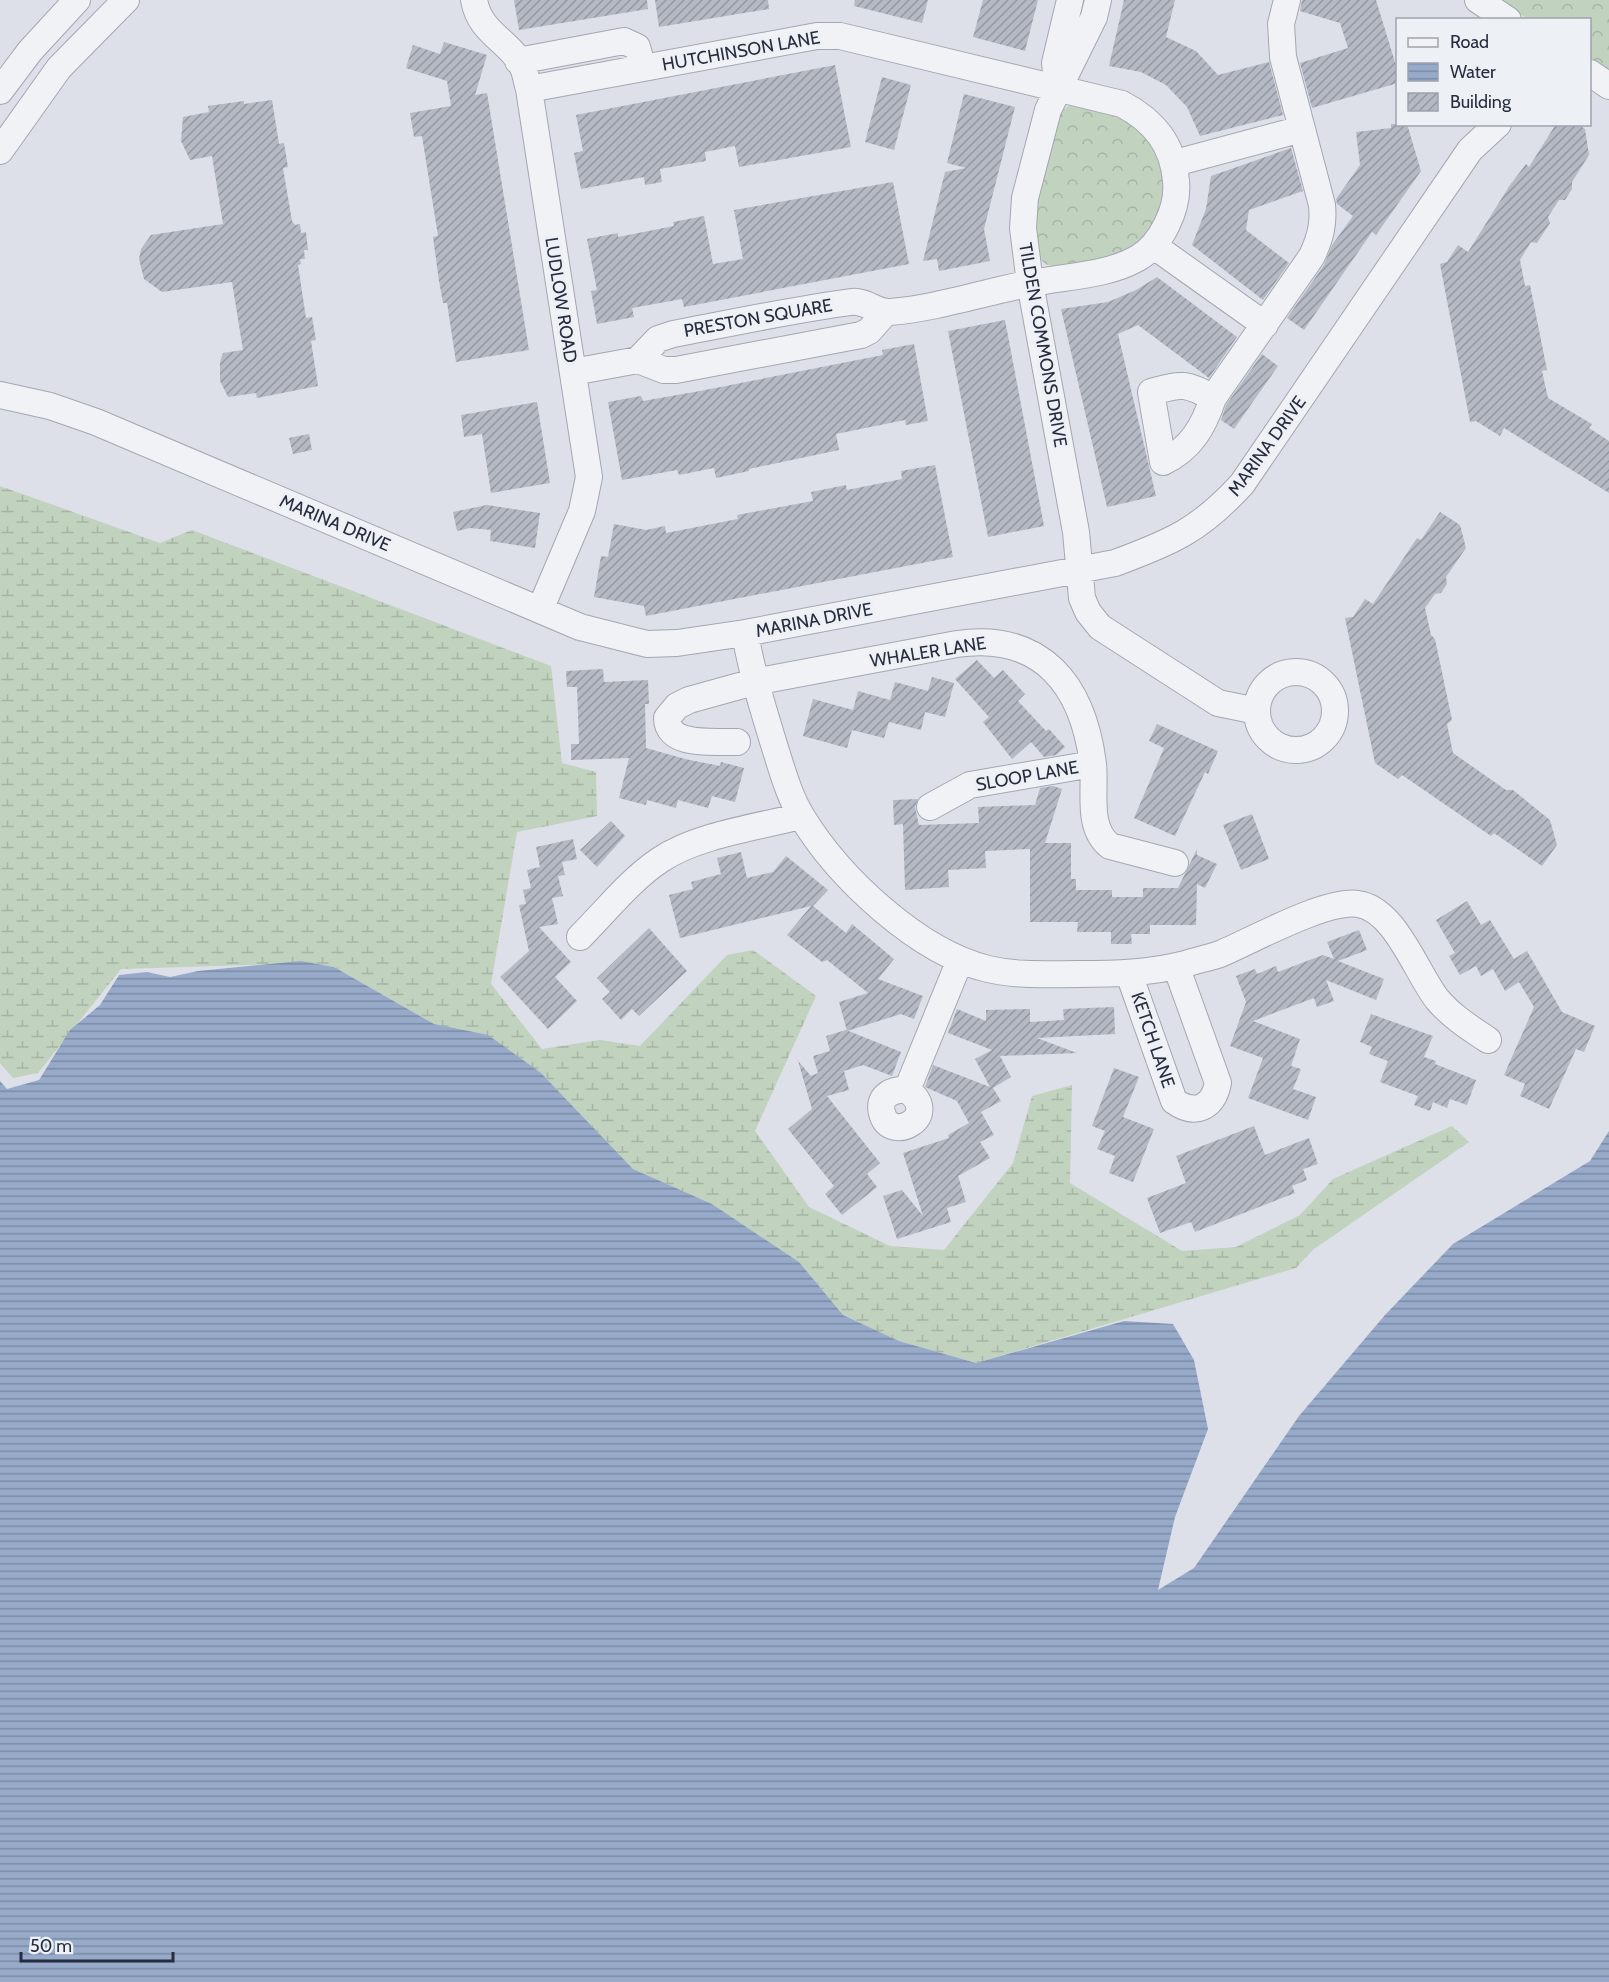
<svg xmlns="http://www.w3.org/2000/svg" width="1609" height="1982" viewBox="0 0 1609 1982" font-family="Cabin,sans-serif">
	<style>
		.forest { fill: url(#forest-crowns) }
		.wetland { fill: url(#wetland-marsh) }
		.water { fill: url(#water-rules) }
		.building { fill: url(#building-hatch) }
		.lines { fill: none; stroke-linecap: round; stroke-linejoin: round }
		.minor-casing { stroke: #a3a7b2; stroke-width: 28 }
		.minor { stroke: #f0f2f6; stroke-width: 26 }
		.labels { text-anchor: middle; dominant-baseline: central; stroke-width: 6; stroke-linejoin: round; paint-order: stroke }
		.street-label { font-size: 18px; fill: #272d3f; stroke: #edf0f5 }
	</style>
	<defs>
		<pattern id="forest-crowns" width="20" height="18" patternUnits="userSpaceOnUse" patternTransform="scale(1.5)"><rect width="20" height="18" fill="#c1d2be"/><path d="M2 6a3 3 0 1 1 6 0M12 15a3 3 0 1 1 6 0" fill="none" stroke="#a6b5a4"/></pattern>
		<pattern id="wetland-marsh" width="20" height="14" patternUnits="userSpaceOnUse" patternTransform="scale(1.5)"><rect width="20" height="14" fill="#c1d2be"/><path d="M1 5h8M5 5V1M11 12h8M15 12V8" fill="none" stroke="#a6b5a4"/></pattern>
		<pattern id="water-rules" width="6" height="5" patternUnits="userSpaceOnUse" patternTransform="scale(1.5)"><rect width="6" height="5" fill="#97aac9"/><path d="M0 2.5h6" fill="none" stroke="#7b8ba5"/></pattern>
		<pattern id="building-hatch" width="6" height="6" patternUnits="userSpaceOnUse" patternTransform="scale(1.5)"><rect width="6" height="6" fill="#b5b9c4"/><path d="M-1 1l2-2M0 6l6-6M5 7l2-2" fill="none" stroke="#9397a1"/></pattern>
	</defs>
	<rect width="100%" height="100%" fill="#dde0e8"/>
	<path class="forest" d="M1500,0h109v74l-19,-13v-41l-62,-1z
		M1072,103c19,5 44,8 61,19 42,26 40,93 3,123 -13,10 -72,26 -88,20 -4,-1 -7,-5 -9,-9 -15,-45 9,-100 20,-143z"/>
	<path class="wetland" d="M0,486l160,57 32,-13 359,136 11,97 34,9 1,44 -80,16 -26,152 51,65 58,-9 40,6 87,-91 26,-5 63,46 -61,135 54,76 81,39 54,4 69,-87 19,-67 40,-11 -2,98 112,68 54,-4 64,-32 33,-36 119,-53 17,16 -155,107 -18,19 -320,95 -77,-22 -56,-26 -44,-53 -87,-58 -79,-35 -92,-96 -82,-43 -25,-6 -100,-57 -21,-4 -192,6 -83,104 -25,5 -13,-15z"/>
	<path class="water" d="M301,961l33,6 100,57 54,11 53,38 92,96 79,35 87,58 44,53 56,26 77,22 148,-42 49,3 21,36 14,69 -33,88 -17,73 36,-22 105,-152 86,-101 68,-71 137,-83 19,-30v851h-1609v-901l7,8 32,-9 31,-50 30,-25 19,-30 28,-3 23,5 28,-6z"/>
	<path class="building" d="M514,0h133l1,9 -129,21z
		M655,0h113l1,9 -110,18z
		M855,0h73l-6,23 -68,-17z
		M983,0h55l-13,51 -52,-14z
		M1124,0h51l-9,37 30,14 22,24 51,-13 14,53 -83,21 -13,-29 -21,-22 -25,-13 -32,-6z
		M1302,0h74l22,72v11l-86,25 -12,-45 48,-15 -8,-25 -40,-12z
		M444,42l43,13 -12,40 12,-2 42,257 -73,12 -9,-59h-4l-4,-22 -6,-44 5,-1 -16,-100 -8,1 -4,-24 41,-7 -4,-25 -41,-13 7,-23 27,9z
		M835,65l16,82 -112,20 -4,-21 -30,6 1,9 -46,8 2,13 -17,3 -1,-8 -63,12 -7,-36 9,-2 -7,-36z
		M882,77l29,8 -17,65 -29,-8z
		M964,94l51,13 -31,122 6,32 -51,10 -2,-12 -14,2 22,-89 21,-4 -19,-5z
		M272,100l7,44 5,-1 4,24 -5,1 9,53 3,4 5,-1 1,9 5,-1 2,18h-4l1,9h-5l1,5 -3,1 8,53 6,-1 4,23 -5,1 7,45 -61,12 -1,-5 -28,4 -8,-16v-19l3,-9 20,-3 -11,-68 -70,10 -18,-13 -5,-20 2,-10 10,-14 72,-11 -11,-68 -22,4 -9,-19 2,-24 26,-5 -1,-6 36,-5v3z
		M1391,124h16l14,47 -45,64 -4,-3 -68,98 -17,-12 37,-53 8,-20 21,-29 -16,-12 -1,-5 24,-34 -4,-33 35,-4z
		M1556,124h22l7,5 4,26 -17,27v7l-7,11h-6l-11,17 2,6 -13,20 -6,-1 -11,18 5,26 5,-1 17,85 -5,1 6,27 44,26 -3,4 20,13v52l-105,-65 -4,8 -24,-15 -6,1 -30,-158 7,-2 11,-17 10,7 42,-67 16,-21 3,3z
		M1291,148l12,43 -54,19 -3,20 43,33 -26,37 -71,-55 14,-36 5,-33z
		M893,182l16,82 -225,43 -2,-8 -50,9 2,9 -37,7 -6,-33 6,-1 -10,-51 31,-6v4l56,-11 -1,-4 31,-6 9,48 30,-5 -9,-49z
		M1157,277l80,60 -28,41 -71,-53 -20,9 38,162 -49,11 -46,-198 47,-7 28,-12z
		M1005,320l39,206 -56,11 -40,-206z
		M914,344l14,77 -22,4 -1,-5 -69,14 3,16 -90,19v2l-33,7 -2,-10 -35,7 -2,-5 -55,10 -14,-78 33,-6 2,5 57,-10 183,-36 -1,-5z
		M1262,354l16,12 -44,63 -13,-9 5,-15z
		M537,402l13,81 -59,10 -9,-59 -18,3 -3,-22z
		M309,434l3,16 -19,4 -4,-16z
		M935,465l18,92 -307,59 -2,-10 -50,-9 7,-41 7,1 6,-33 32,6 19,-4 1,7 72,-14 -1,-4 76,-14 -2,-9 35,-7 1,5 55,-11 -1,-8z
		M487,505l53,8 -5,35 -45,-7 1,-11 -21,-2 -13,3 -4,-19z
		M1440,512l20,13 6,23 -20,29 1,7 -6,9 -6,1 -10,14 6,27 4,4 17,81 -5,4 6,29 53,37h7l37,30 7,25 -15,21 -48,-33 -3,3 -89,-61 -4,4 -23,-16 -30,-145 8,-1 12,-18 8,5 44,-66 4,2z
		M977,660l17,18 9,-8 22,24 -7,7 28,30 3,-2 16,18 -9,8 -12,2 -13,-15 -19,17 -29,-37 6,-5 -34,-38z
		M603,669l1,13 44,-2 1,24h-4l1,44 39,11 35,7 1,-4 23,6 -9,34 -23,-6 -4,12 -30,-8 -2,8 -29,-8 -1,5 -27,-7 10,-40 -58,2v-16h8l-2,-57h-10l-1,-16z
		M932,677l22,6 -9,34 -20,-5 -4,18 -32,-8 -5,16 -32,-8 -5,18 -44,-12 10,-37 40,11 5,-19 32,9 5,-18 33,9z
		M1157,724l61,27 -10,23 -3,-2 -30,64 -41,-18 30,-70 -15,-7z
		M1053,786l9,3 -17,54h26v36h5v11h36v7h31v-9h35l19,-39v6l20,9 -12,24 -8,-4 -1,41h-46v9h-19l1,10h-21v-12h-34l1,-10h-48v-73l-45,2 1,17 -38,2 1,17 -44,3 -2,-66 -9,1 -1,-25 25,-1 -3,8 4,18 60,-2 -1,-16 57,-2 5,-17z
		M1252,814l17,45 -28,11 -18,-45z
		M611,821l14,15 -28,31 -17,-17z
		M573,839l4,20 -15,3 3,13 -7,1 5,20 -11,2 6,26 -19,3 32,35 -16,15 22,24 -29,28 -48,-52 29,-26 -10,-46 7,-1 -3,-14 8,-2 -4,-18 13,-3 -4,-20z
		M741,852l6,26 26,-6 13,-16 42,34 -15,16 33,27 6,-9 42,35 -16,20 45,17 -9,23 -13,-5 -54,17 -8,-29 29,-9 -41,-33 -5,2 -35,-27 24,-29 -131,32 -11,-43 24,-6 -2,-7 30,-8 -4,-16z
		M1467,901l14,24 9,-5 24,39 13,-8 35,61 33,14 -11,26 -8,-3 -27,60 -29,-13 5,-12 -21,-9 30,-68 -15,-25 -14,9 -12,-22 -12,7 -5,-10 -16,9 -11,-19 6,-3 -19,-33z
		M649,928l38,43 -48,45 -7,-7 -11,11 -19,-21 8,-7 -13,-14z
		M1359,930l8,20 -29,11 46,18 -8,21 -50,-20 8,21 -17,6 -3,-9 -61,23 47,18 -9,27 10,3 -8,20 23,8 -8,23 -60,-22 15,-40 -33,-12 16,-44 -10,-26 19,-7 2,5 19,-8 2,6 45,-17 11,4 -7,-17z
		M1114,1007l1,27 -78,4 40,15 -77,3 11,21 -18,11 8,13 -20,11 13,23 -14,7 10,16 -32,18 8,26 -19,6 4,14 -54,17 -14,-43 19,-6 21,26 -20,-63 46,-15 -1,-3 21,-12 -12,-22 -32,-14 8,-22 57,22 -15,-28 17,-9 -44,-17 9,-24 29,12v-11l44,-1v13l34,-2 -1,-11z
		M1371,1014l62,22 -9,21 12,4 -1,3 41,16 -9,25 -17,-6 -3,9 -14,-6 -3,9 -16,-6 4,-9 -38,-14 8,-21 -19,-7 3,-7 -12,-5z
		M846,1030l55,22 -9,24 -29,-11 -19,6 5,19 -22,6 53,67 -13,11 10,13 -35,28 -17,-21 9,-8 -46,-57 24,-20 -14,-48 13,15 7,-3 -5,-17 17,-5 -4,-15z
		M1114,1068l25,9 -16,40 31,12 -21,53 -24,-9 6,-17 -18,-7 8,-18 -13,-5z
		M1254,1126l11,29 44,-17 9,26 -15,5 4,11 -15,6 3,7 -100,39 -4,-10 -31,11 -13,-35 39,-15 -10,-27z"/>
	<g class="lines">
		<defs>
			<path id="minor" d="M474,0c6,35 38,41 50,70 2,6 3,13 5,19l60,388 -7,34 -42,99
				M1098,0l-4,17 -46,93 -23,88 -2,30 7,55 46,249 6,66 6,14 12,15 118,76 39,8
				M1478,0l30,20
				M518,61l106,-20 13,6 6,21
				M1590,73l19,13
				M1057,81l-2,-18 15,-63
				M529,89l288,-53h23l282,68c32,17 51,40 54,77 3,27 -15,64 -38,77 -31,18 -72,18 -106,25 -47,9 -94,25 -142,29 -13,1 -25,-12 -39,-10 -60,8 -119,21 -178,32l-15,5 -20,21
				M0,91l30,-40 47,-51
				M0,151l59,-83 67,-68
				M1175,163l127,-34
				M1154,246l111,79
				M573,372l65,-12 26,10h12l185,-35 8,-4 17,-19
				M0,395l50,11 46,16 484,205 67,17 30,-1 68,-10 370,-70c57,-21 85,-33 127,-79l228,-334 28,-26
				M1213,398c-28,-16 -32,-14 -62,-6l12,70c28,-13 41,-36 50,-64l99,-142c8,-18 12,-31 10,-51l-39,-148 -2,-33 6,-24
				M745,633c7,41 19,79 31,118 7,22 14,47 26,66 37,61 116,135 186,152 30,7 61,5 91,5 36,0 71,-1 106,-10 12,-4 24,-6 35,-10 31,-13 106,-55 138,-50 37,5 58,68 79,95 14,17 33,29 51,41
				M1257 711a39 39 0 1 1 78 0a39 39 0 1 1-78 0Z
				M737,742c-20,-1 -70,6 -70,-24l10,-12 12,-6 65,-18 203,-38c85,-12 126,41 136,120 3,27 -7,63 17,82l65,17
				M930,807l40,-22 123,-21
				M580,937c25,-25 50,-57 80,-77 37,-25 98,-33 141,-44
				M1129,974l45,127c21,15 39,7 44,-18l-42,-117
				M907,1090c36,26 -17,55 -25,23 -5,-18 12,-24 25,-23l53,-130"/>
		</defs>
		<use href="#minor" class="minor-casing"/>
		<use href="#minor" class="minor"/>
	</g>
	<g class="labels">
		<g class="street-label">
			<text transform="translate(741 51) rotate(-10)">HUTCHINSON LANE</text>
			<text transform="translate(561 300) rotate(81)">LUDLOW ROAD</text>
			<text transform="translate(758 318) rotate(-10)">PRESTON SQUARE</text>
			<text transform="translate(1043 345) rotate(80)">TILDEN COMMONS DRIVE</text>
			<text transform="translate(1267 446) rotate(-54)">MARINA DRIVE</text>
			<text transform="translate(335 523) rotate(23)">MARINA DRIVE</text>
			<text transform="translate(814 620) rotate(-11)">MARINA DRIVE</text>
			<text transform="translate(928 652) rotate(-9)">WHALER LANE</text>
			<text transform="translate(1027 776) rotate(-10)">SLOOP LANE</text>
			<text transform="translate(1153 1040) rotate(71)">KETCH LANE</text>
		</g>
	</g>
	<rect x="1396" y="18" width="195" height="108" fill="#edf0f5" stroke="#9ea2ac" stroke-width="1.5"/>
	<rect x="1408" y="38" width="30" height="9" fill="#f0f2f6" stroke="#9ea2ac" stroke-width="1.5"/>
	<text x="1450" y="48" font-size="18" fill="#272d3f">Road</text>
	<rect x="1408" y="63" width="30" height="18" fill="url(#water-rules)" stroke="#9ea2ac" stroke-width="1.5"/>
	<text x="1450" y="78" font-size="18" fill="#272d3f">Water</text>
	<rect x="1408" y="93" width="30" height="18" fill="url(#building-hatch)" stroke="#9ea2ac" stroke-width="1.5"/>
	<text x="1450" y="108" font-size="18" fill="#272d3f">Building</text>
	<path d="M21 1952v9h152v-9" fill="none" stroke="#272d3f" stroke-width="3"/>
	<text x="30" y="1952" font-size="18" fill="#272d3f" stroke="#edf0f5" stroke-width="4.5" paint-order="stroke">50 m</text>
</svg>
